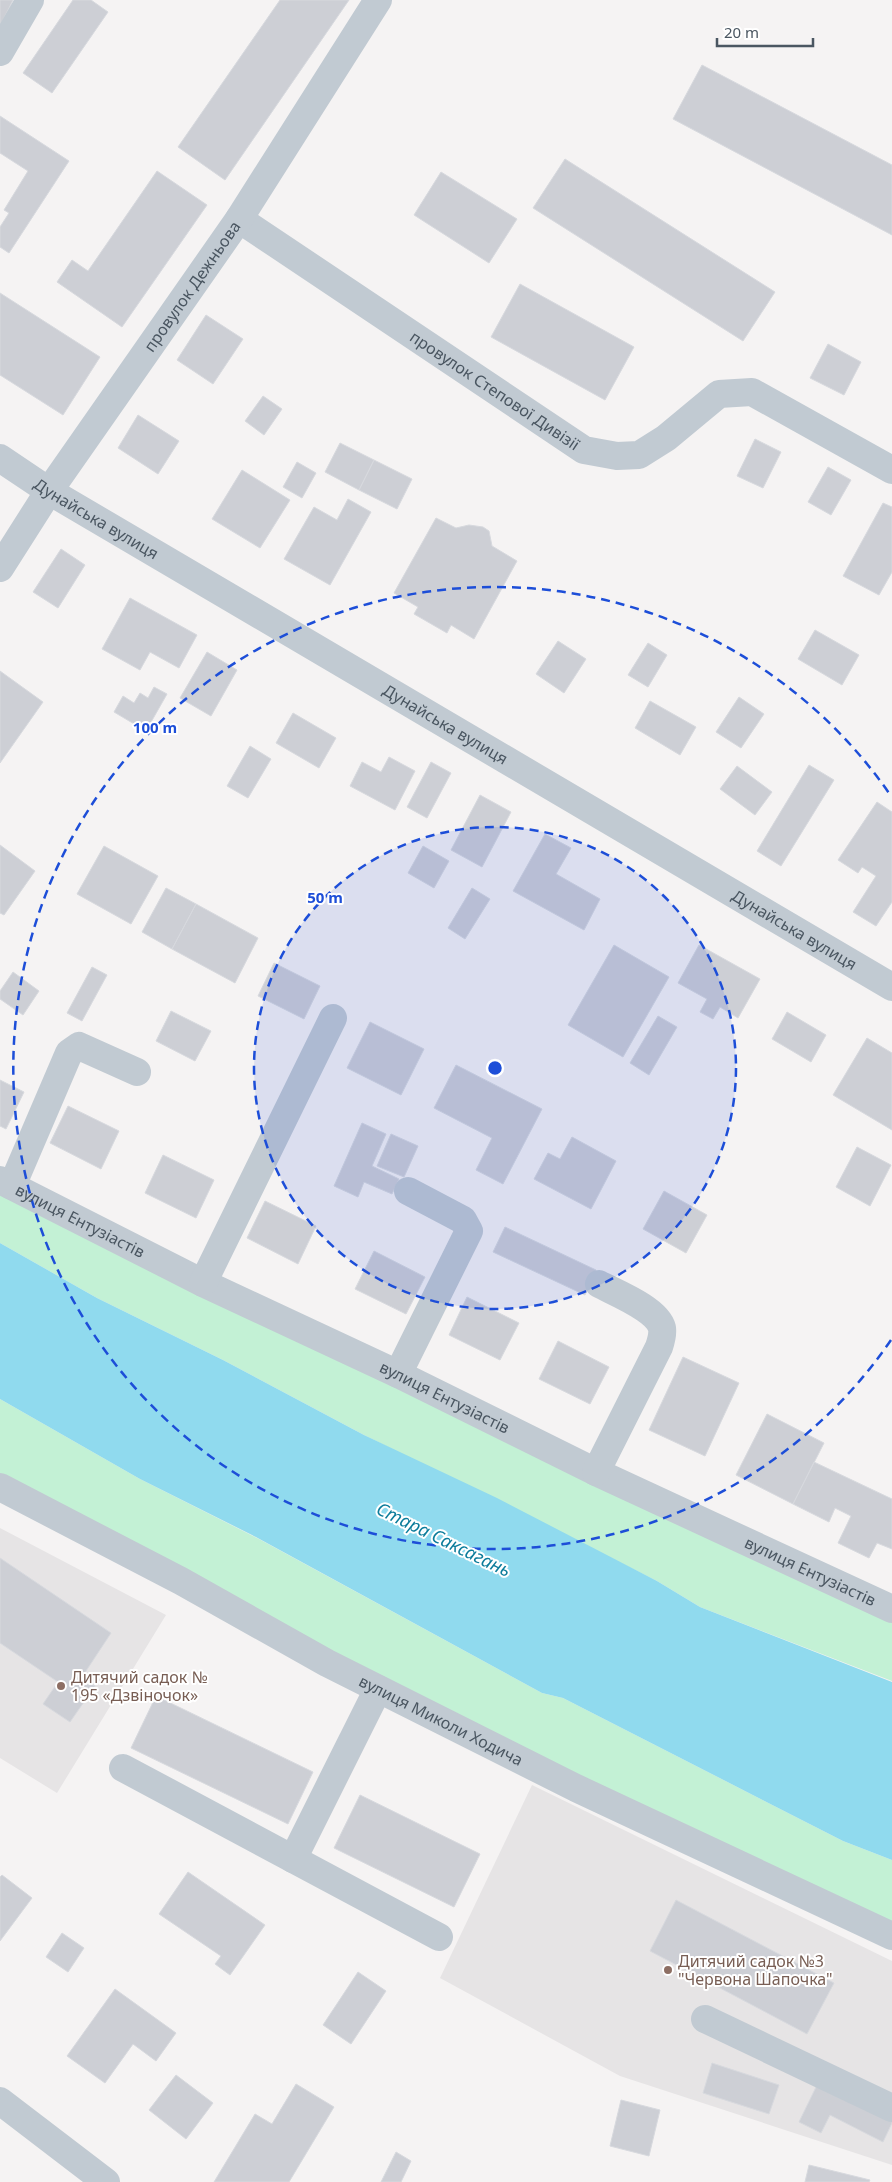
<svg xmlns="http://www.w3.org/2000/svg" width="892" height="2182" viewBox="0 0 892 2182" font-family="'Noto Sans',sans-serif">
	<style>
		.education { fill: #e6e4e5 }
		.green { fill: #c3f1d5 }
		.water { fill: #90daee }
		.building { fill: #cdcfd5; stroke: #d7d9de }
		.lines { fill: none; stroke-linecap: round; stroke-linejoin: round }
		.minor { stroke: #c1cad2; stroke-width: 28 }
		.ring { fill: none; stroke: #1d4ed8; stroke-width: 2.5; stroke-dasharray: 9 6 }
		.education-dot { fill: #8d6e63; stroke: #fff; stroke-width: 2 }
		.labels { text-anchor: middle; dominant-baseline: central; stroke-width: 4; stroke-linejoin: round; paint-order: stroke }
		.street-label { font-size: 16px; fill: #4a5661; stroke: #fff }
		.education-label { font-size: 16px; fill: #785e54; stroke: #fff; text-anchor: start }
		.water-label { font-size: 18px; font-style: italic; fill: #0c7c9b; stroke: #fff }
		.centre { fill: #1d4ed8; stroke: #fff; stroke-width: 2.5 }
		.ring-label { font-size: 15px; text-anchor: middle; font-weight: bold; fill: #1d4ed8; stroke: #fff; stroke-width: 4; stroke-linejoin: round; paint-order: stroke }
	</style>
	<rect width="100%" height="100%" fill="#f5f3f3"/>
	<path class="education" d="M0,1528l166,87 -109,178 -57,-35z
		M532,1785l360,176v204l-272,-89 -180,-98z"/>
	<path class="green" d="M0,1180l892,429v72l-192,-74 -43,-26 -293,-146 -141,-75 -126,-62 -97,-55z
		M0,1399l140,80 119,60 283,154 21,5 280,143 49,19v76l-892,-449z"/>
	<path class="water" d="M0,1243l97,55 126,62 141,75 133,63 160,83 43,26 192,75v178l-49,-19 -280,-143 -21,-5 -290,-158 -112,-56 -140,-80z"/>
	<path class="building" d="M0,0h13l-13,26z
		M73,0h18l17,12 -56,81 -29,-20z
		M280,0h69l-124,180 -47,-33z
		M702,65l190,100v70l-219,-116z
		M0,116l69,45 -60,92 -9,-6v-20l9,-14 -5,-3 24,-39 -28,-18z
		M565,159l210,133 -32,49 -210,-133z
		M157,171l50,34 -85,122 -65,-45 15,-22 16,11z
		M441,172l76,47 -28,44 -75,-48z
		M520,284l114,63 -29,53 -114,-63z
		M0,293l100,64 -37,58 -63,-40z
		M206,315l37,24 -30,45 -36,-24z
		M828,344l33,18 -17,33 -34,-17z
		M263,396l19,13 -18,26 -19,-14z
		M138,415l41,26 -21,33 -40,-26z
		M755,439l26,13 -18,36 -26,-12z
		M340,443l34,17 -15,30 -34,-18z
		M374,460l38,19 -15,30 -38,-19z
		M297,462l19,11 -14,25 -19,-11z
		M828,467l23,13 -20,35 -23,-13z
		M242,470l48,30 -30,48 -48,-29z
		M348,499l23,13 -41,73 -46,-26 30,-52 23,13z
		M883,503l9,4v65l-13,23 -36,-19z
		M436,518l20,10 13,-3 14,2 6,4 3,15 25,15 -43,78 -23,-14 -4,8 -33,-19 4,-7 -24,-14z
		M61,549l24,16 -27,43 -25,-16z
		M130,598l67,37 -18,33 -29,-16 -10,18 -38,-21z
		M815,630l44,25 -17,30 -44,-26z
		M558,641l28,18 -22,34 -28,-19z
		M648,643l19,12 -19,32 -20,-12z
		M207,652l30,18 -26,46 -31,-18z
		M0,671l43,31 -43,61z
		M154,687l13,7 -21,37 -32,-19 9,-16 11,7 6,-10 8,5z
		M739,697l25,17 -23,34 -25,-16z
		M650,701l46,26 -16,28 -45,-27z
		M293,713l43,25 -17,30 -43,-25z
		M250,746l21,13 -23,39 -21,-12z
		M389,757l26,14 -20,39 -45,-24 12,-24 19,10z
		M431,762l20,11 -24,45 -20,-11z
		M809,765l25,15 -53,86 -24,-15z
		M737,766l35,26 -17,23 -35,-26z
		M480,795l31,17 -29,55 -31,-17z
		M877,802l15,10v90l-16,24 -23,-14 23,-36 -14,-9 -4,6 -20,-13z
		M545,834l26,14 -15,26 44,25 -16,31 -71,-39z
		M0,845l35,26 -31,44 -4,-2z
		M104,846l54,30 -27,48 -54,-30z
		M423,846l26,15 -15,27 -26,-15z
		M166,888l30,16 -24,45 -30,-17z
		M472,888l18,11 -25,40 -17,-11z
		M196,904l62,34 -23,45 -63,-34z
		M614,945l55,32 -46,80 -55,-32z
		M699,945l61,34 -22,39 -18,-11 -7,12 -13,-7 7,-13 -29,-16z
		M274,963l46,23 -16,33 -46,-23z
		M92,967l15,8 -25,46 -15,-8z
		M13,972l26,19 -16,24 -23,-16v-8z
		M171,1011l40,20 -16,30 -39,-20z
		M787,1012l39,23 -15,27 -39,-23z
		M658,1016l19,11 -28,48 -19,-12z
		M370,1022l54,27 -23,46 -54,-27z
		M867,1038l25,15v77l-59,-35z
		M456,1065l86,44 -39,75 -27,-14 16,-32 -58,-30z
		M0,1080l24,12 -18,37 -6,-3z
		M68,1106l51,25 -18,38 -51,-26z
		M362,1123l24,11 -14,32 27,13 -7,15 -28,-12 -6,15 -24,-11z
		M391,1134l27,12 -14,31 -27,-11z
		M572,1137l44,24 -25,48 -57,-30 14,-26 12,6z
		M857,1147l34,18 -21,41 -34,-19z
		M163,1155l51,25 -18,38 -51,-25z
		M664,1191l43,24 -21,38 -43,-24z
		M265,1201l51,25 -18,38 -51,-26z
		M505,1227l91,43 -11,25 -92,-43z
		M374,1251l51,26 -19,37 -51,-25z
		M467,1297l52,26 -19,37 -51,-25z
		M558,1341l51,26 -19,37 -51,-25z
		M683,1357l56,26 -34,73 -56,-26z
		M767,1414l57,29 -31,61 -57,-29z
		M814,1462l78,37v50l-15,-6 -8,15 -31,-15 13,-27 -16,-8 -6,14 -36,-18z
		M0,1558l111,75 -29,44 13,9 -25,36 -27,-18 15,-22 -58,-39z
		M156,1696l157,76 -25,52 -157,-76z
		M360,1795l120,59 -26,53 -120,-59z
		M188,1872l77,53 -35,50 -15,-11 6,-8 -62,-42z
		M2,1875l30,23 -32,43v-64z
		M676,1900l158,83 -27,51 -157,-83z
		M62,1933l22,15 -16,24 -22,-15z
		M358,1972l28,19 -35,53 -28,-19z
		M115,1989l61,44 -20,28 -23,-17 -28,39 -38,-27z
		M712,2063l67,22 -10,29 -66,-21z
		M176,2075l37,28 -27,36 -37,-29z
		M819,2081l73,37v5l-9,19 -53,-27 -9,18 -22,-11z
		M296,2084l38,23 -45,75h-75l41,-68 17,10z
		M621,2100l39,10 -11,46 -39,-10z
		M396,2152l15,9 -10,21h-20z
		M809,2165l61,15 -1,2h-64z"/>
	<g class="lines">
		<g class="minor">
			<path d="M0,52l30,-52"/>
			<path id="s1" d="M239,219l345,231 33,6 22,-1 27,-17 53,-44 33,-2 140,78"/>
			<path id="s2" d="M0,458l49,33 843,496"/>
			<path id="s3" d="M0,568l49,-77 190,-272 139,-219"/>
			<path id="s4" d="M0,1180l203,103 195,91 198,98 296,137"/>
			<path d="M12,1186l57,-133 10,-7 58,26"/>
			<path d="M203,1283l130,-265"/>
			<path d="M398,1374l71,-143 -6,-11 -55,-29"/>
			<path d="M596,1472l63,-125c2,-6 4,-13 3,-19 -5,-19 -46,-35 -63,-44"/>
			<path id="s5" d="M0,1487l181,94 146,82 249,125 316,148"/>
			<path d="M123,1768l316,169"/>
			<path d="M293,1859l85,-170"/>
			<path d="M705,2019l187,89"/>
			<path d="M0,2101l106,81"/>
		</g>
	</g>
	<circle cx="495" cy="1068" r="241" fill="#1d4ed8" fill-opacity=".12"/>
	<g class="ring">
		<circle cx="495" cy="1068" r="241"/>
		<path d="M891 1340A481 481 0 1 1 891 796"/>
	</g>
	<g class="education-dot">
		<circle cx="61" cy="1686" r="5"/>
		<circle cx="668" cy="1970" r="5"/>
	</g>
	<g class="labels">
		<g class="street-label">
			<text stroke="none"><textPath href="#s3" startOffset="341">провулок Дежньова</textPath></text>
			<text stroke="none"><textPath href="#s1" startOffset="308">провулок Степової Дивізії</textPath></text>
			<text stroke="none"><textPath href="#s2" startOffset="114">Дунайська вулиця</textPath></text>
			<text stroke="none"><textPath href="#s2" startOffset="519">Дунайська вулиця</textPath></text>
			<text stroke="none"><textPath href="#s2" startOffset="924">Дунайська вулиця</textPath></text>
			<text stroke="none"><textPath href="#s4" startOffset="90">вулиця Ентузіастів</textPath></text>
			<text stroke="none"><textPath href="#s4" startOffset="495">вулиця Ентузіастів</textPath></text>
			<text stroke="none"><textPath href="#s4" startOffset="900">вулиця Ентузіастів</textPath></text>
			<text stroke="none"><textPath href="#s5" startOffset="499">вулиця Миколи Ходича</textPath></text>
		</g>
		<g class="education-label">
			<text x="71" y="1677">Дитячий садок №<tspan x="71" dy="18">195 «Дзвіночок»</tspan></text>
			<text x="678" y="1961">Дитячий садок №3<tspan x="678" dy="18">"Червона Шапочка"</tspan></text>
		</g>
		<g class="water-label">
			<text transform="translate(444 1539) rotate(26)">Стара Саксагань</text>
		</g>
	</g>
	<circle cx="495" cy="1068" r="8" class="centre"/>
	<g class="ring-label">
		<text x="155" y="733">100 m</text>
		<text x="325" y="903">50 m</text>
	</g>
	<path d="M717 38v8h96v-8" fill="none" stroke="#4a5661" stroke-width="2.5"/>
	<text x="724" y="38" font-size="15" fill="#4a5661" stroke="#ffffff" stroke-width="4" paint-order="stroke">20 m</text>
</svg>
